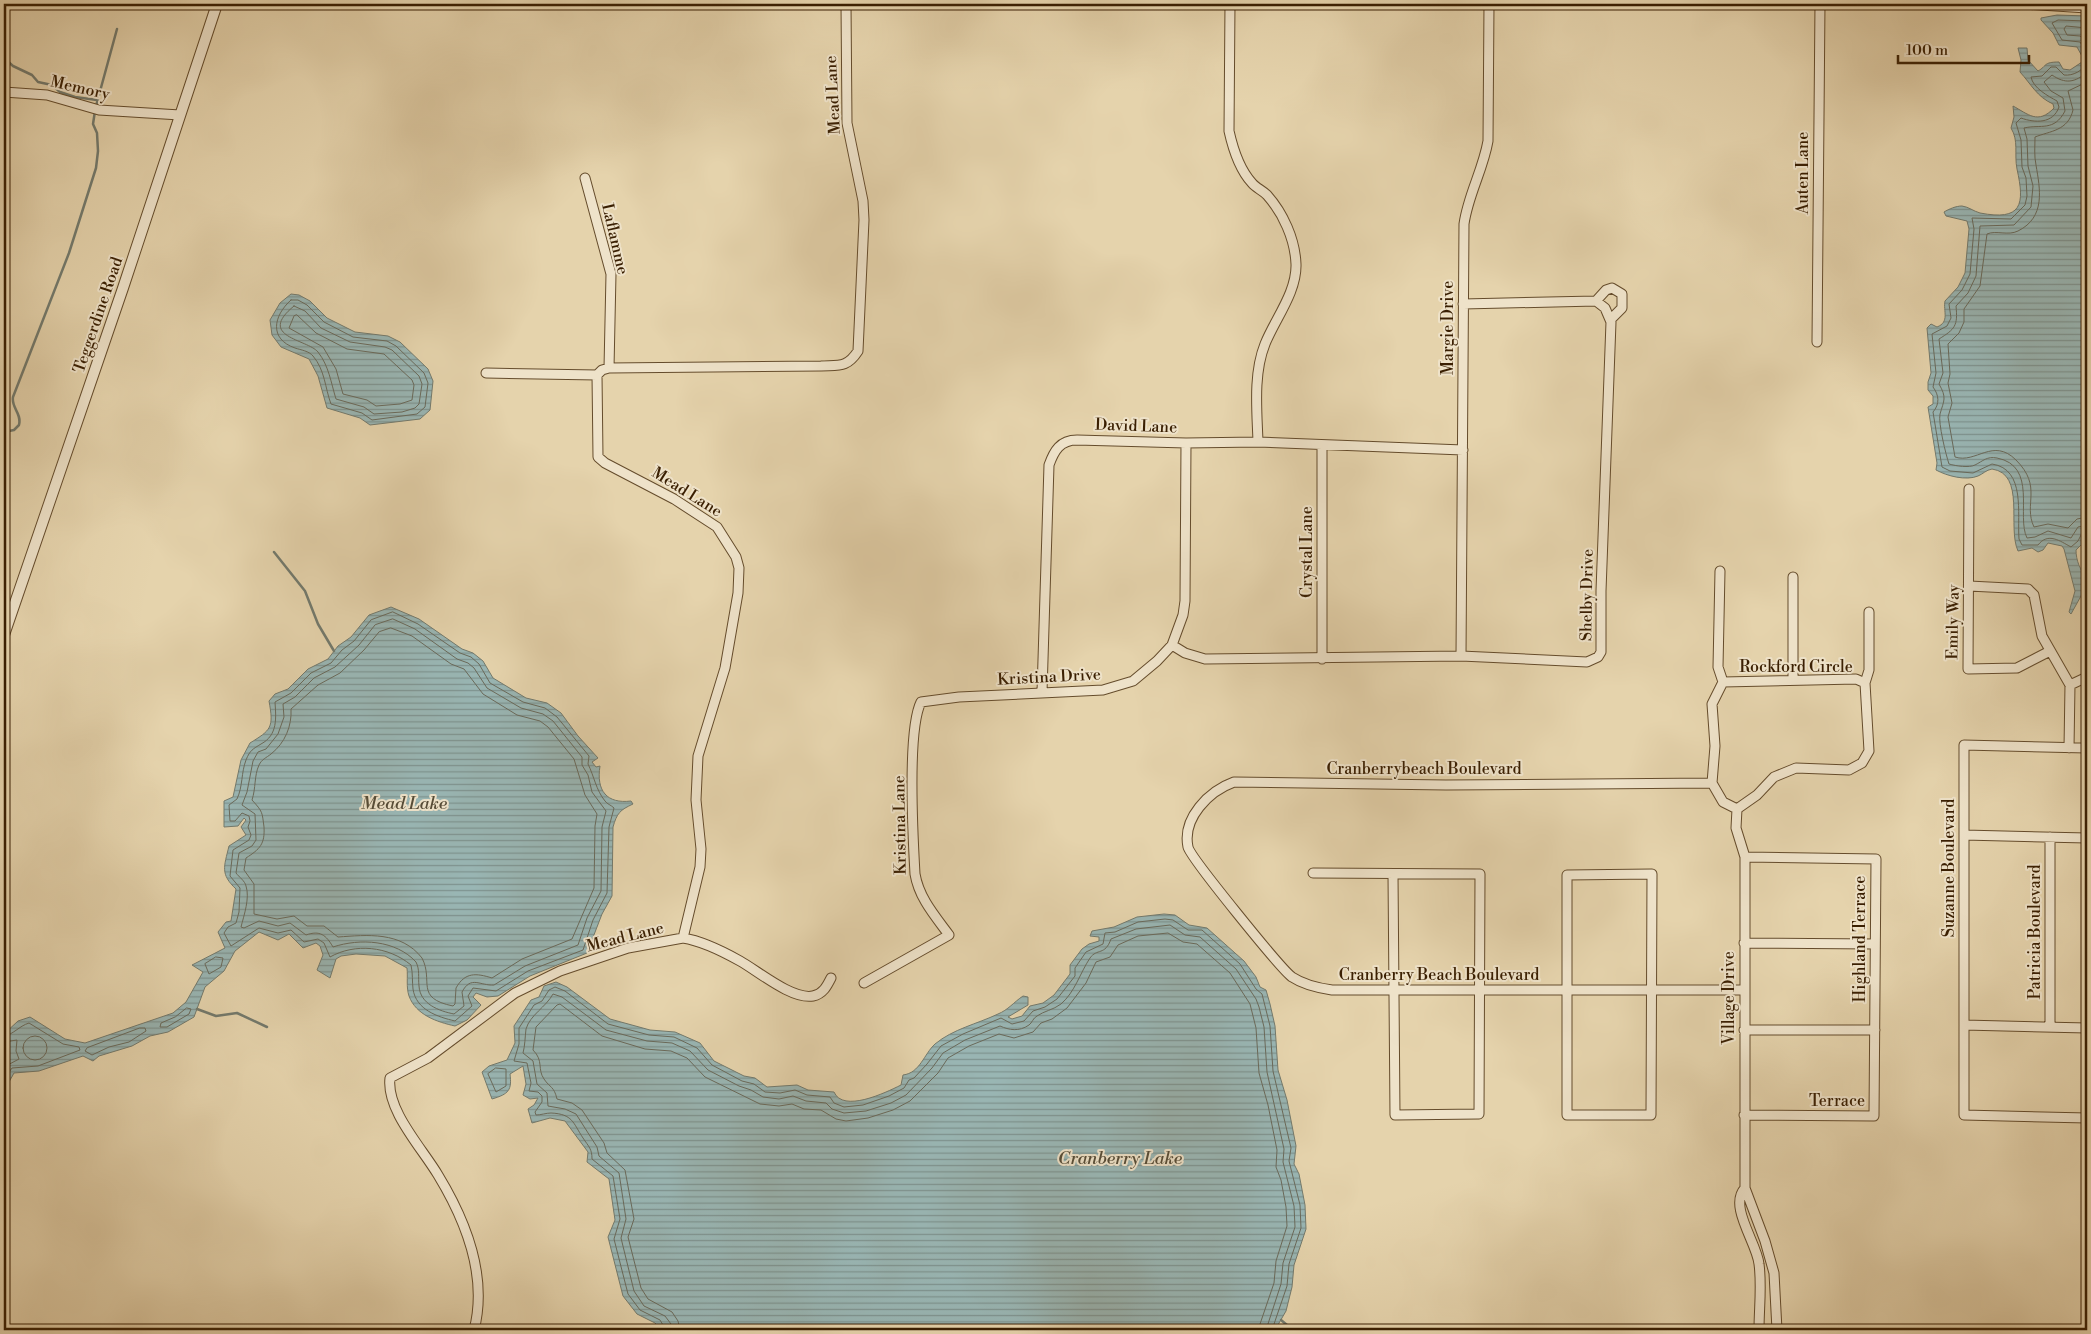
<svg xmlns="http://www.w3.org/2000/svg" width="2091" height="1334" viewBox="0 0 2091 1334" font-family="'Libre Bodoni',serif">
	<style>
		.water { fill: url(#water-rules); stroke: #737a6d }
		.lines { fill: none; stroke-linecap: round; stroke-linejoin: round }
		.shore { stroke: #6a6a5b; stroke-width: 1 }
		.stream { stroke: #737a6d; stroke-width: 2.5 }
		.minor-casing { stroke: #654c2c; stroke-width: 11 }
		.tertiary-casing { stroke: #654c2c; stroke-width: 12 }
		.minor { stroke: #eee2c9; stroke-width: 9 }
		.tertiary { stroke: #eee2c9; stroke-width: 10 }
		.labels { text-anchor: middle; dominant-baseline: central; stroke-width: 4; stroke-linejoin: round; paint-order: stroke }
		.street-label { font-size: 16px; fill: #3a1f02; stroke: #eee2c9 }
		.water-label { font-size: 18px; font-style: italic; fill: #564c37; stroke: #eee2c9 }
	</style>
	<defs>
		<pattern id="water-rules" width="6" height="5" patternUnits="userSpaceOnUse" patternTransform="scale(1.25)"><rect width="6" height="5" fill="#99b6b4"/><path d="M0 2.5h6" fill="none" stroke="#7e9390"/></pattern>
	</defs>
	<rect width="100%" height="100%" fill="#e5d3ac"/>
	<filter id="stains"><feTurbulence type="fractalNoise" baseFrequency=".004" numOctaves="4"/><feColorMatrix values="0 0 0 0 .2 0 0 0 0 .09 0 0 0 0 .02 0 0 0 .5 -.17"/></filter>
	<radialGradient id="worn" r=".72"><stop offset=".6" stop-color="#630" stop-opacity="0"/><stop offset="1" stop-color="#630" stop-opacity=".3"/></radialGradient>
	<path class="water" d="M2057,15l30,1v515l-5,13 -6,6c0,10 4,21 11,27l-6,19 -10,18 -2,-2 6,-21 -11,-42 -2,-3 -14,-3 -5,7 -5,2 -6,-4 -14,3c-11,-24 8,-77 -26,-82 -6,1 -9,5 -14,7 -12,5 -31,0 -42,-6l1,-7 -9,-56 5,-3v-8l-5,-6v-8l3,-9 -4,-45 4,-4 6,3c13,-5 6,-16 8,-26l13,-14 7,-14 4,-44 -2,-8 -21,-5 -2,-4c5,-3 12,-6 18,-6 7,1 11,5 18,7 42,8 45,-8 37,-44 -3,-15 2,-28 -6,-41l3,-11 -1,-11c15,8 25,19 41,2l-1,-4c-16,-7 -22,-20 -33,-32l1,-12 -3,-12h9l1,12 10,11c9,-5 5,-9 21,-9l4,7 7,1 12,-8 1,-4 -6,-11 -18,-2 -6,-12 -12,-13v-2z
		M291,294l8,1 11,6 17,17 28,14 33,4 12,6 28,27 5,12 -3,29 -10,9 -50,6 -10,-7 -33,-10 -9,-32 -9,-17 -28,-12 -9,-12 -2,-15 10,-17z
		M391,607l28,12 43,30 11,4 10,8 10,17 33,20 21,5 14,10 17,23 20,22 -6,4 4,5 4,-1c-4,25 7,38 31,35l2,3c-13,6 -16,9 -20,23l-1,69 -10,18 -15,39 -57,23 -32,20 -11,1 -11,-4 -3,4 8,8 -14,15 -12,6c-18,-4 -39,-11 -46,-30 -3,-9 -1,-19 -2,-28l-22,-12 -29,-2 -15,2 -5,3 -6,19 -13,-8 6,-15 -3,-9 -4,-3 -13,5 -14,-14 -11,6 -19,-8 -24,19 -11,20 -19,16 -11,30 -26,15 -18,4 -18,10 -33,10 -6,5 -10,-5 -44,15 -25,2 -5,9 -5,2v-50l14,-13 12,-4 35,22 20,4 88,-30 13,-11 17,-30 -11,-7 33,-17 -7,-16 8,-10 5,-1 5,-32c-16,-15 -12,-22 -7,-43l17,-11 -5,-8 5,-7 -2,-2 -6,8 -14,1v-26l9,-4 8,-37 9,-17c21,-13 24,-15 19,-42l6,-7 13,-5 20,-20 20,-10 10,-13 13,-9 18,-22z
		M1164,914l11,1 14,10 18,3 37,33 12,16 4,10 6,3 4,14 5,22 3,44 9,30 9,46 -2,18 5,10 6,31 1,24 -12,36 -2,22 -6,24 -11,19h-613l-7,-7 -18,-9 -14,-18 -15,-59 7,-17 -6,-41 -22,-17 1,-10 -23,-31 -15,-3 -18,5 -4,-14 6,-4 4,-7 -8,1 -7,-4 3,-11 -3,-18 -13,8c2,16 -1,20 -18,25l-10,-27 7,-6 18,-6 8,-17 -1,-17 17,-26 8,-3 5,-11 12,-4 11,5 43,32 40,11 25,2 25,11 14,18 30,15 11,2 12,9 30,-2 11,5 26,2c9,21 51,1 67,-7l2,-10c17,-2 21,-21 32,-31 18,-15 42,-20 63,-30 10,-4 16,-12 25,-18l5,1v8l-20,12 4,2 10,-3 8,-10 13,-3 11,-8 16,-21v-9l12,-16 7,-5 10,-3v-4l-9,-1 2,-5 22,-4 23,-10z"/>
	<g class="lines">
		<path class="shore" d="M2087,21l-29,-1 -6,3 10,17 18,2 7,11
			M2087,28l-21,-2 -2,3 3,6 13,1 7,5
			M2087,62c-4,9 -14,14 -23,13l-8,-8h-5l-9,9 -11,1c2,11 17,19 26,24l2,6c-6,17 -24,16 -38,11l-5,5 5,17 1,27 4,11 1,18 -2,9 -14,14 -39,-1 2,11 -4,45 -8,16 -13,14 2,14 -4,8 -15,8 4,39 -3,14c6,8 7,17 0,25l9,55 8,4 23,2 19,-9c34,5 25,50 27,75l3,6h16c10,-13 22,-4 33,2l7,-6 4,-8 5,-2
			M2087,72c-12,11 -22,12 -35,3l-8,7 7,9 12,7 2,13c-11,21 -24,13 -41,17l3,11 1,27 5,20 -2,21 -17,18 -34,1 -4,50 -8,17 -12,13c2,20 -1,23 -17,33l4,34 -4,11c8,14 5,16 1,30 -2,9 6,41 9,50 7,2 20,4 26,1 8,-4 12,-9 22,-7 41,8 19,58 30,80l8,-1 13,-6 23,7 7,-11 9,-2
			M2087,82l-19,9 5,19c-5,21 -23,21 -38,27 0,9 -1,19 1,28 4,24 10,52 -18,66 -10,5 -22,-1 -31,3l-7,52 -16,23v13l-5,11 -11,11 2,30 -2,9 4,20 -4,14 7,40c21,7 38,-20 61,3 27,27 7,44 18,67l14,-3 20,4 9,-9 10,-2
			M291,300h7l9,5 17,17 29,15 34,4 9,5 28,27 4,10 -3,24 -8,7 -45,6 -10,-7 -31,-9c-6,-16 -6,-34 -18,-48 -4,-5 -12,-6 -18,-8 -26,-9 -22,-32 -4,-48z
			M294,306l11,5 16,17 29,14 35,5 7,3 27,26 3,8 -3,20 -4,4 -13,4 -28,2 -10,-7 -28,-8c-5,-16 -7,-33 -18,-47 -11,-13 -62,-15 -24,-46z
			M297,315l19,18 31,16 37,5 28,26 2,5 -2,15 -12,4 -24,2 -9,-6 -24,-6 -7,-25 -13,-22 -34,-19 5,-12z
			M393,612l25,12 42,29 11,4 8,7 11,19 33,19 22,6 12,9 32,39 -1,8c6,12 8,26 17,37 2,3 6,4 9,7l-5,19 -2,66 -14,27 -10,30 -55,21 -32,20 -23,-3 -5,8 4,10 -17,15c-17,-4 -39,-11 -42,-32 -1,-8 0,-15 -2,-24 -23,-19 -56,-22 -81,-8l-6,-14 -6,-4 -14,3 -13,-12 -13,3 -19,-5 -28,18 -7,-13 4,-6 8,-4 3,-11 1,-24 -10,-12 3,-26 16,-10 2,-5 -3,-8 2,-6 -1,-5 -7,-3 -7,8h-5l-1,-16 8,-6c6,-13 4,-26 9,-39 4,-10 7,-11 15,-16 17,-9 15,-26 14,-42l16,-9 20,-20 20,-10 11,-13 12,-9 17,-21z
			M393,619l22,10 42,30 11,4 6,5 13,20 34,20 22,6 10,7 29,36v8l6,10 4,17 14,19 -4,16 -1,64 -14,27 -9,27 -53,21 -31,19c-14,1 -23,-10 -32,7l2,14 -10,8c-15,-3 -34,-10 -35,-28 -1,-9 1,-16 -3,-24 -20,-22 -56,-24 -83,-15 -7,-12 -13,-17 -27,-12l-16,-12 -12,3 -19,-5 -15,7 -3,-1c3,-12 9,-29 5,-41 -1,-5 -7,-9 -10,-13l3,-20 13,-7 4,-6 -1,-26 -13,-9 5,-13 6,-31 5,-9 8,-3 12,-15 6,-17 -1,-13 12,-7 19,-19 21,-11 24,-22 16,-20z
			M391,628l21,8 39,28 13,5 19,25 34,21 23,6 8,6 26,32 11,36 12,19 -2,12 -1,62 -22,51 -50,20 -30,19c-16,-5 -27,-6 -36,10l-1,16 -2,2c-39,-8 -19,-25 -31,-48 -21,-27 -55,-23 -84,-21l-14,-11h-17l-13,-10 -17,3 -23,-5v-30l-10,-14 2,-12c14,-9 19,-14 18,-31 -2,-15 -1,-15 -12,-27 4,-12 2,-24 7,-35 3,-6 7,-7 12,-11 14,-11 21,-28 20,-45l27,-24 22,-12 24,-23 15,-18z
			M216,957l7,1 -2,9 -12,7 -4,-10z
			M187,1008l4,1 -2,5 -22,13h-7l1,-4 14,-6z
			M140,1028h5l1,3 -17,11 -20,5 -17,8 -7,-4 2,-3z
			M23 1048a12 12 0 1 1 24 0a12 12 0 1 1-24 0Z
			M4,1036c9,-1 15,-10 25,-13l34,21 16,3 1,3 -42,16 -26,2 -8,11
			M4,1042l13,-2 -1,11 3,8 -15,8
			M496,1068l10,1v17l-10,6 -8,-18z
			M666,1330l-6,-10 -20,-10 -12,-16 -14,-55 6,-20 -7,-43 -21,-17c0,-10 -3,-12 -9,-21 -10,-15 -10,-24 -32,-25 -5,0 -10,2 -15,2l-1,-3 7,-10v-6l-4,-4 -9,-1 2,-8 -4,-20 -13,-2 5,-17v-16l15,-23 8,-4 7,-11 6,-3 10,4 43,33 41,11 25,2 23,11 15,17 30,16 12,3 11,8 15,1 15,-3 12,5 23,2 4,6 10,4 19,-2 26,-9 15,-8 5,-8 5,-2 13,-14 14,-18 22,-12 38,-16 11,6 12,-3 9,-10 12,-4 12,-8 18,-23v-8l11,-16 17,-8 2,-11 10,-1 23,-10 27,-3 8,1 15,10h14l38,34 16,25 6,5 8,32 3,45 18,77 -2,13 11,44 1,23 -12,36 -2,22 -15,44
			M672,1330l-1,-6 -6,-8 -21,-10 -10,-15 -13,-53 5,-19 -7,-46 -20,-17 -2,-9 -21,-33 -11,-5 -17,-3 -1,-13 -10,-9 -4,-23 -10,-8c2,-7 2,-16 3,-24 4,-14 20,-22 27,-35l9,3 44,33 41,11 25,2 18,8 18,19 31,16 12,4 12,7 16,2 14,-3 13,5 20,2 6,6 12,4 22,-2 25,-8 15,-8 26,-27 11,-15 22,-13 35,-14c9,4 19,6 29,-1 3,-2 4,-7 8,-9 7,-5 16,-6 24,-12 14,-12 19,-31 29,-46 7,-10 15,-2 21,-19l25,-10 34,-4 15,10 15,2 36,32 20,30 3,8 5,20 3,45 17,77 -1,13 11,44 1,21 -12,36 -2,21 -15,46
			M680,1330l-2,-9 -6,-9 -24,-13 -7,-11 -13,-51 6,-18 -9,-49 -18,-17 -3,-10 -22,-33 -10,-7 -15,-4c-3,-13 -7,-11 -13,-20 -7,-10 0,-18 -11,-29l3,-23 21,-22 3,-1 42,32 43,13 26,2 16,7 18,19 55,27 19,2 13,-2 12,5 17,1 15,9 10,2 22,-3 25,-8 17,-9 28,-28 10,-15 21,-12 30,-12 15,4 19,-6 8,-9 11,-4 15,-11 19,-25 10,-21 14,-5 8,-12 20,-9 30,-3 15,9 14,2 33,29 20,31 6,24 3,45 9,32 9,45 -1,17 5,13 5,27 1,19 -11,35 -2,22 -16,47"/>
		<path class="stream" d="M4,58l9,8 19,9 6,7 14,3 8,7 15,5 22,3
			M96,106l21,-77
			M4,432l10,-2 5,-5c3,-12 -8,-17 -6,-28l56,-144 27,-85 2,-17 -1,-18 -4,-9 2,-13
			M274,552l31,39 13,33 16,27
			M197,1009l19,7 21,-3 30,14
			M1281,1320l12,10"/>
		<defs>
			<path id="minor" d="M1230,4l-1,127c4,18 11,39 23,52 4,5 10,7 15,12 16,18 28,44 29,69 1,28 -21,55 -31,80 -12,30 -8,67 -7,98
				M2024,4l63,4
				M4,92l43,3 52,15 81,5
				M585,178l26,96 -2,94
				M1596,301l10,-11 6,-2 10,6v14l-11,11
				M1817,342l3,-338
				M486,373l111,2
				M1322,445v214
				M1969,489l-1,180 49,-1 33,-17
				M1720,571l-2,96 5,15
				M1969,586l59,3 6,6 8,41 28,49 -1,63
				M1172,645l13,8 20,6 256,-3 126,6 11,-5 3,-5v-61l10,-269 -6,-14 -9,-7 -133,3
				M1461,656l3,-432c4,-29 19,-54 24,-83l1,-137
				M1793,679v-102
				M1723,682l133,-3 9,4 4,68 -7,12 -13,7 -53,-2 -22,9 -17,18 -20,14
				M1723,682l-11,22 3,42 -3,37 11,19 14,7
				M1865,683l4,-13v-58
				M2070,685l17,-8
				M1042,692l7,-227c5,-14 11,-25 28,-25l109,3 72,-1 205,8
				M2087,748l-123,-3v370l123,3
				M1712,783l-266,2 -212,-3c-25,9 -52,36 -46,65 2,10 93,122 104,130 12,8 26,11 40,13h412
				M1737,809l-1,19 9,29v331l20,53 9,32 3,57
				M1964,835l123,3
				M1313,873l167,1 -1,240 -84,1 -2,-241
				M1652,874l-1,241h-84v-240z
				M683,938c19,3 41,14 57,23 18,10 52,39 73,35 10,-2 14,-10 18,-18
				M1744,943l131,1
				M864,983l85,-48c-14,-19 -30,-37 -34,-61 -2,-35 -8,-144 6,-172l38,-5 144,-7 30,-9 24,-20 15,-16 11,-30 2,-14 1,-158
				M1964,1025l123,3
				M2050,1027v-190
				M1744,1030h131
				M1744,1115l130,1 2,-257 -131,-2
				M1745,1188c-17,18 12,55 14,76 3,22 0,44 0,66
				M474,1330c14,-54 -8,-109 -36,-155 -16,-27 -52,-65 -48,-97l38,-20 87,-65 45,-22 68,-23 55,-10 17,-71 1,-18 -5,-49 2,-44 27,-88 13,-75 1,-25 -3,-11 -19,-30 -43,-28 -69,-36 -7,-6 -1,-82 5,-5 7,-2 212,-2c18,-1 26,2 37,-15l6,-131 -1,-19 -16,-78 -1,-119"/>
			<path id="tertiary" d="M4,635l119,-347 94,-284"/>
		</defs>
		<use href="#minor" class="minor-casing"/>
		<use href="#tertiary" class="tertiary-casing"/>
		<use href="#minor" class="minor"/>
		<use href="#tertiary" class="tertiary"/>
	</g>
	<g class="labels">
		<g class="street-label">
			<text transform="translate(80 88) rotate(13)">Memory</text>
			<text transform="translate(833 95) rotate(-93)">Mead Lane</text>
			<text transform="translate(1803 173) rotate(-90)">Auten Lane</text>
			<text transform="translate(615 239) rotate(77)">Laflamme</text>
			<text transform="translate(98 315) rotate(-71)">Teggerdine Road</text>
			<text transform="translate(1448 328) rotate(-90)">Margie Drive</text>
			<text transform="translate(1136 426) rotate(2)">David Lane</text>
			<text transform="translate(687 492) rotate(32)">Mead Lane</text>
			<text transform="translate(1307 552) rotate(-90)">Crystal Lane</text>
			<text transform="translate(1587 595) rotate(-89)">Shelby Drive</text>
			<text transform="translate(1953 622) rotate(-89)">Emily Way</text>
			<text x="1796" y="667">Rockford Circle</text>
			<text transform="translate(1049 677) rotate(-3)">Kristina Drive</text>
			<text x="1424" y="769">Cranberrybeach Boulevard</text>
			<text transform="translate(900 825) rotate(-91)">Kristina Lane</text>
			<text transform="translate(1949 868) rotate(-90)">Suzanne Boulevard</text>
			<text transform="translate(2035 932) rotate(-90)">Patricia Boulevard</text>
			<text transform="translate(625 937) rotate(-14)">Mead Lane</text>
			<text transform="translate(1860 939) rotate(-90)">Highland Terrace</text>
			<text x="1439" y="975">Cranberry Beach Boulevard</text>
			<text transform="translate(1729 998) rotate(-90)">Village Drive</text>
			<text x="1837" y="1101">Terrace</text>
		</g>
		<g class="water-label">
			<text x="404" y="803">Mead Lake</text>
			<text x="1120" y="1158">Cranberry Lake</text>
		</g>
	</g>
	<rect width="2091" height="1334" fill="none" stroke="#e5d3ac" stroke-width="20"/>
	<rect x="5" y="5" width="2081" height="1324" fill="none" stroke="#3a1f02" stroke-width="2.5"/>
	<rect x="10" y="10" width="2071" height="1314" fill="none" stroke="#3a1f02"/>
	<path d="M1898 55v8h131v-8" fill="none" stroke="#3a1f02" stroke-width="2.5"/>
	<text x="1906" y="55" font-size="15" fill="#3a1f02" stroke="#eee2c9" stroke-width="4" paint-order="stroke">100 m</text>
	<rect width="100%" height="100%" filter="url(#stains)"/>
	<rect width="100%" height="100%" fill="url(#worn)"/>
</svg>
